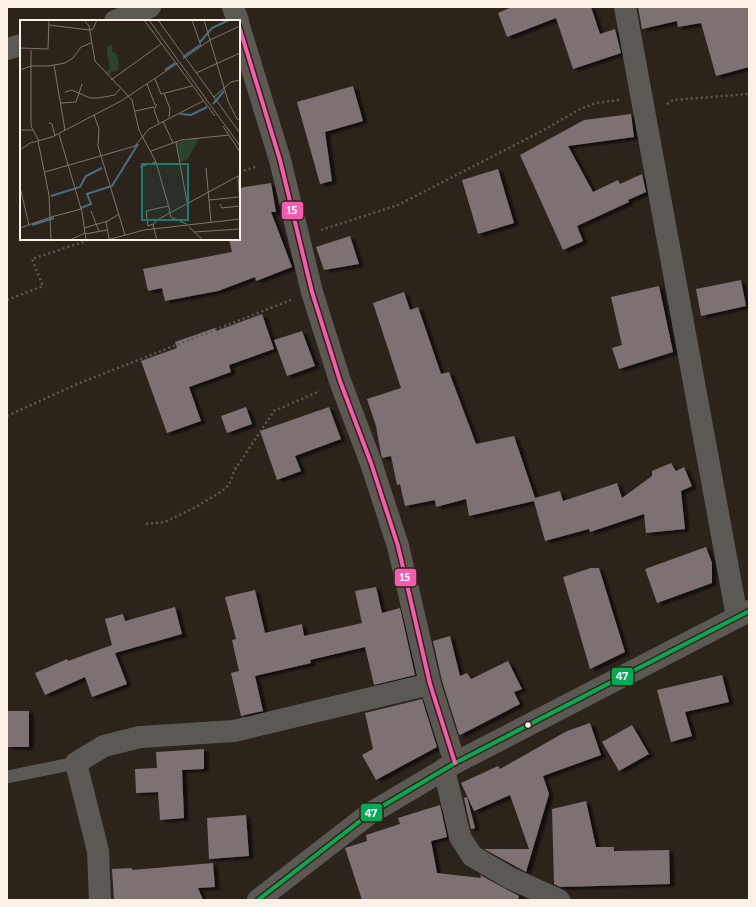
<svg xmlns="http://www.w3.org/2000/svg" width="756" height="907" viewBox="0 0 756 907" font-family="Bitter,serif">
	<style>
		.building { fill: #7d7171; filter: url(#shadow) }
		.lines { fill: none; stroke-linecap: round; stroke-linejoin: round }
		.path { stroke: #5d5955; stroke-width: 2.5; stroke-dasharray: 2 3; stroke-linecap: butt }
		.service { stroke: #5c5955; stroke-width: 13 }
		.minor { stroke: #5c5955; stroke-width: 22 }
		.tertiary { stroke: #5c5955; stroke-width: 22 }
		.bus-1-casing { stroke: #322315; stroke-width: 7 }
		.bus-2-casing { stroke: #322315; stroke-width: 7 }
		.bus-1 { stroke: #06aa56; stroke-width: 4 }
		.bus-2 { stroke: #f75aaf; stroke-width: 4 }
		.bus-dot { fill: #fbf1e7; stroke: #322315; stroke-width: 1.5 }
		.inset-river { fill: none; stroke: #486f7f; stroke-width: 2 }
		.inset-road { fill: none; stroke: #7f756d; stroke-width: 1 }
		.view { fill: #1b7c74; fill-opacity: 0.15; stroke: #1b7c74; stroke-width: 2 }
		.inset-edge { fill: none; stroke: #fbf1e7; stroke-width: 2 }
		.line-badge { stroke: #322315; stroke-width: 1.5 }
		.badge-label { font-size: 11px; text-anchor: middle; font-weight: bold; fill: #fff }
	</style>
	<defs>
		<filter id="shadow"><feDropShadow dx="4.5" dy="2.5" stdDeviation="1" flood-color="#0009"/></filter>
	</defs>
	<rect width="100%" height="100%" fill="#2c231b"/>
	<path class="building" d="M512,7h79l9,27 15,-5 6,24 -48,16 -17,-51 -49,19 -9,-24z
		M638,7h111v60l-33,9 -15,-53 -23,4 -1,-6 -35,8z
		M353,86l10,35 -38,11 7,49 -12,3 -23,-82z
		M631,114l3,23 -66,9 25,46 25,-12 2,4 22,-10 4,18 -18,8 1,2 -52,24 6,15 -20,9 -43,-95 64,-35z
		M498,169l16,54 -36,11 -16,-54z
		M271,183l5,29h-5l21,55 -36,14 -1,-4 -37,14 -53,10 -3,-13 -14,3 -5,-22 89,-17 -3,-13h10v-51z
		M350,236l9,28 -35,6 -8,-23z
		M741,280l5,26 -45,10 -5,-27z
		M659,286l14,66 -54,17 -7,-21 10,-3 -11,-48z
		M404,292l6,18 8,-3 23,67 8,-2 27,72 38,-8 21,62 25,-7 3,10 54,-18 5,15 30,-22v-5l19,-8 5,8 8,-4 8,19 -11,5 4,38 -39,4 -2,-19 -54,18 -1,-3 -44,12 -11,-40 -65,15 -3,-17 -30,8 -1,-7 -30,6 -5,-22 -3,1 -6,-29 -9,2 -1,-4 -5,-28 -9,-27 34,-11 -28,-85z
		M262,314l12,35 -45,16 2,7 -42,15 12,34 -34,12 -26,-72 36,-13 -2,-6 40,-14 1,3z
		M302,331l13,35 -28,10 -13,-36z
		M246,407l6,17 -25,9 -6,-17z
		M329,407l12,32 -46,17 6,15 -24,9 -17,-49z
		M706,547l6,16v20l-55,20 -12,-34z
		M591,568h8l26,84 -35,17 -27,-92z
		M376,587l6,26 18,-5 15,67 -41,10 -9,-38 -55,13 1,3 -56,13 8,35 -22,5 -10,-43 8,-2 -7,-31 4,-1 -11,-42 30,-7 10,43 37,-9 2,12 58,-13 -7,-32z
		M175,607l7,27 -67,19 12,31 -35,13 -7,-20 -40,18 -10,-22 32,-14 1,2 44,-16 -7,-26 18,-5 2,7z
		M450,636l10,40 7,-3 4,6 37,-18 14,28 -8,3 6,12 -58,30 -3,1 -17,-54 -9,-40z
		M722,675l7,27 -44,10 7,24 -21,6 -14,-52z
		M422,699l15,48 -61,33 -14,-25 11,-6 -8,-36z
		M7,711h22v36h-22z
		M590,723l11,32 -58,21 6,18 -23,78 -42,-23h45l-19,-54 -36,16 -13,-28 37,-17 2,3 67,-38z
		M632,725l17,29 -30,17 -17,-29z
		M204,749v20l-22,1 2,48 -24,2 -2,-28 -22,1 -1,-24 22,-1 -1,-16z
		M467,797l8,31 -4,1 -7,-31z
		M586,801l10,46h18v4l55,-1 1,34 -110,3 -6,-3 -2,-75z
		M440,805l7,32 -16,4 6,32 44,5 -1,-3 39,21 -1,4h-156l-17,-52 22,-7 -1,-6 34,-11 -2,-6z
		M246,815l3,41 -40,3 -2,-41z
		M213,863l2,24 -17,1 5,12h-89l-2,-31 20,-1v2z"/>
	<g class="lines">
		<path class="path" d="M667,104l6,-4 76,-6
			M239,172l19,-6
			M321,230l77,-25 144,-74 38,-22 16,-6 23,-3
			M7,300l36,-14 -11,-27 60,-20
			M7,416l70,-32 214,-84
			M146,524l19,-2 31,-15 26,-16 7,-6 5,-14 40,-60 46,-20"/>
		<path class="service" d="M7,777l69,-14"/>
		<path class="minor" d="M233,7l5,14
			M625,7l112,610
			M115,21l35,-14
			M239,26l41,134 32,132 28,89 31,82 27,83 32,138 25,79
			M7,49l14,-4
			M444,769l16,68 12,19 38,22 49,22
			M100,900l-2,-49 -22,-88 28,-17 36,-9 94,-6 196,-47"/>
		<path class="tertiary" d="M258,900l111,-86 86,-51 294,-152"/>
		<defs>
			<path id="bus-1" d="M258,900l111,-86 86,-51 294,-152"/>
			<path id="bus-2" d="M239,26l41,134 32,132 28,89 31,82 27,83 32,138 25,79"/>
		</defs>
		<use href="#bus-1" class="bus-1-casing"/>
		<use href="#bus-2" class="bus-2-casing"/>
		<use href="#bus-1" class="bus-1"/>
		<use href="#bus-2" class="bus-2"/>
	</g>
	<circle class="bus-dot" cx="528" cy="725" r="3.5"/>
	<g transform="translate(20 20)">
		<rect width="220" height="220" fill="#2c231b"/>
		<path d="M92,24v8l4,1 3,10 -1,8 -7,1 -2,5 -3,-4 4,-6 -3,-15v-5zM179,118l-11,21 -8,3 -3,-20z" fill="#2b432c"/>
		<path class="inset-river" d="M180,22l12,-14 17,-8M163,37l17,-12M145,50l10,-7M193,84l11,-13M160,94l11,1 16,-8M31,176l29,-9 6,-11 16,-8M61,188l10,-4 -4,-10 25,-8 26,-42M12,205l22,-7"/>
		<path class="inset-road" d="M64,0l5,6 6,35 37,39 7,30 17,32 14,49M124,0l71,96M129,0l91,126M138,0l82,113M172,0l9,26M184,0l24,81 9,18 3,1M29,5l40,5 4,-1 4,-9M0,28l28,1 1,-29M11,30v76l8,15M163,39l27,-19 30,-14M34,45l11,65M0,50l11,-4h18l16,-3 8,-5 8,-11 10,-4M176,53l44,-20M135,59l6,15 31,-8M91,60l50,-36M127,64l8,21M45,72l7,-2 18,8h8l17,-3 5,-6M144,73l6,16 -1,8M194,77l17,-15 9,-2M41,83l15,-1 6,-18M137,84l-3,6 5,13M115,91l19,-4M74,95l5,14 -1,17 27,89M143,101l10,22M29,103l3,1 3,12M203,106l17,26M0,110h13M39,114l23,78 4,28M18,121l11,54 2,45M156,122l11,60M0,130l10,-7 22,-6 69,-36 57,-38M131,131l30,-11 48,-5M120,147l16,-5M186,148l5,54M25,152l90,-26 14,-17 54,-28M218,156l2,28M0,167l9,38M189,180l30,-3M200,184l2,4 18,-2M71,191l8,20M149,191l2,6 15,7M31,197l30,-8M86,201l3,18M133,204l-5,2 -2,-15 22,-5M169,207l14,13M0,208l31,-11M64,208l24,-7 11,-7M174,212l46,-3M65,214l22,-4M50,220l15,-7M87,220l37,-10 96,-11M137,220l-4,-15 4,-5 83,-45"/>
		<path class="view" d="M122,144h46v56h-46z"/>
		<rect width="220" height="220" class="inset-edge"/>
	</g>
	<g class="line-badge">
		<rect x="281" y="201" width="23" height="19" rx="4" fill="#f75aaf"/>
		<rect x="394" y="568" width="23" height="19" rx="4" fill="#f75aaf"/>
		<rect x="611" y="667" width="23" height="19" rx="4" fill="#06aa56"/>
		<rect x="360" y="803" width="23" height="19" rx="4" fill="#06aa56"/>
	</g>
	<g class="badge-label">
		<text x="292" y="214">15</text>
		<text x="405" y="581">15</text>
		<text x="622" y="680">47</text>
		<text x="371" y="817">47</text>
	</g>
	<rect width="756" height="907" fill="none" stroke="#fbf1e7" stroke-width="16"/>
</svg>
